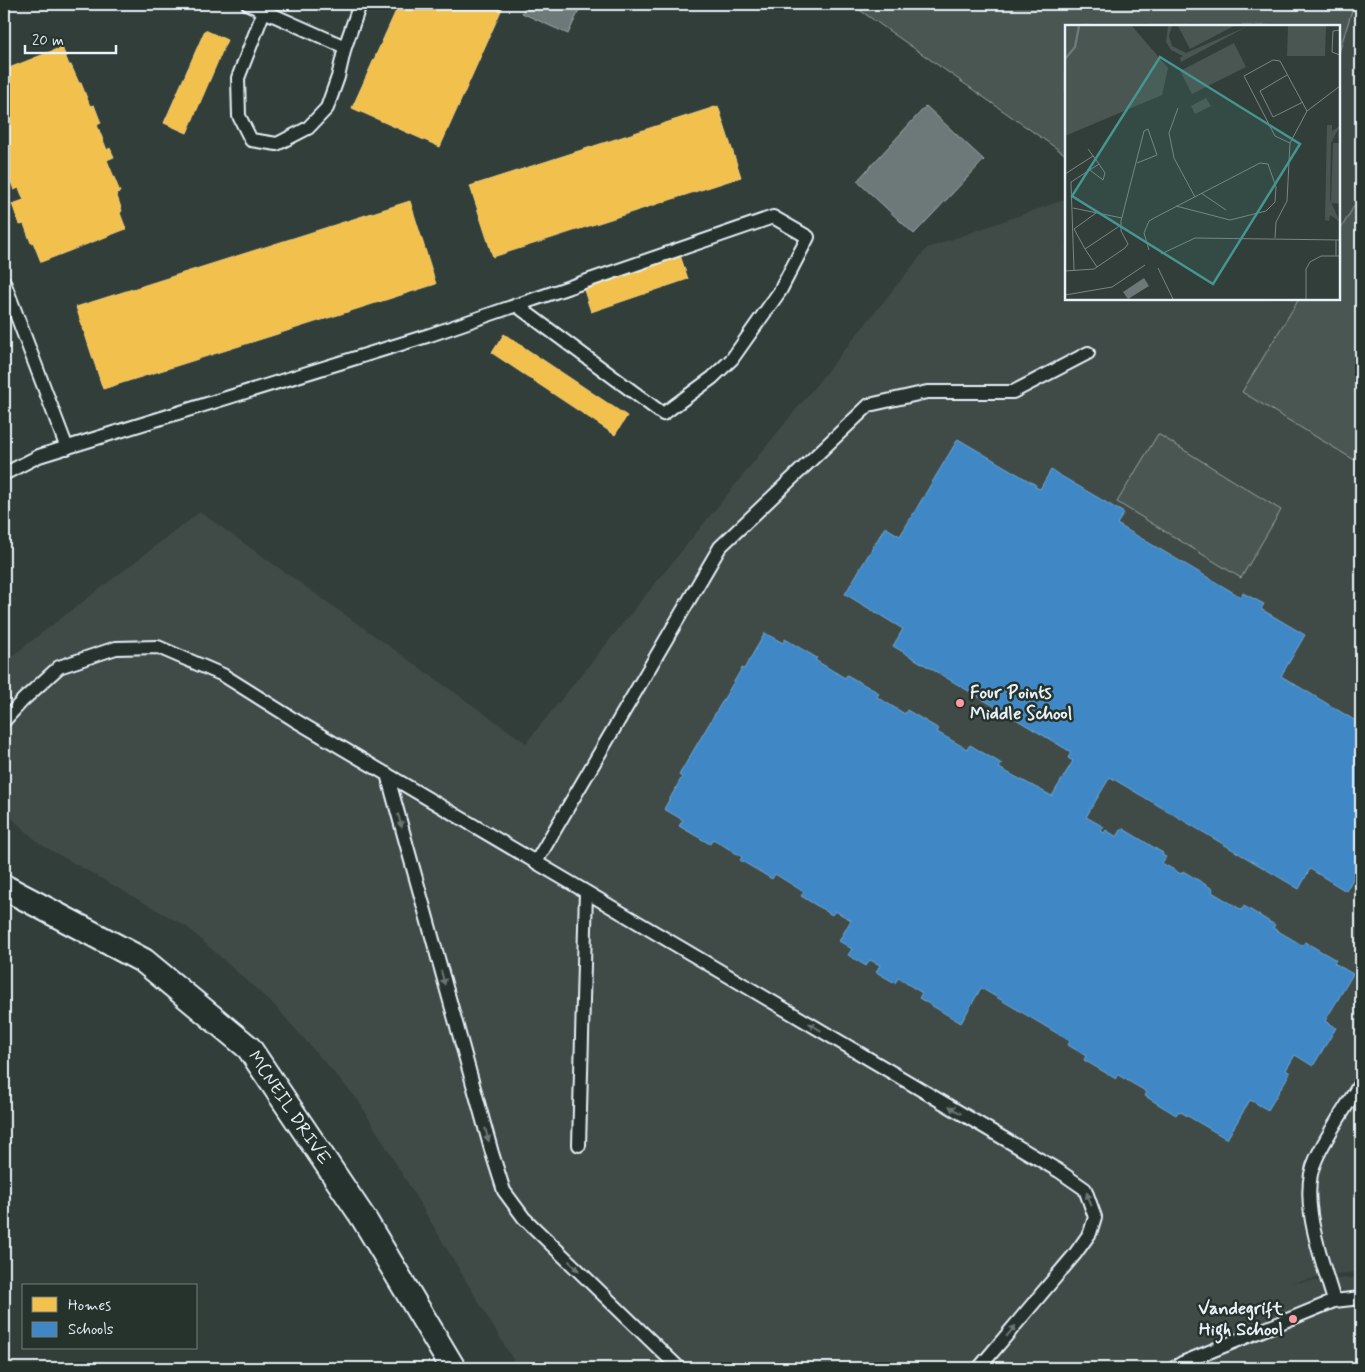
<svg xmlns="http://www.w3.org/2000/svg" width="1365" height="1372" viewBox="0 0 1365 1372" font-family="Mynerve,sans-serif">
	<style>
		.built { fill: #3f4b46 }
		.green { fill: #495651; stroke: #98a4a4 }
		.water { fill: #6d7978; stroke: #9ea9ab }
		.homes { fill: #f2c14e; stroke: #efcf81 }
		.schools { fill: #3f88c5; stroke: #72a8d4 }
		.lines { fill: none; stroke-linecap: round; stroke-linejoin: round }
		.lane-casing { stroke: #e8f1f8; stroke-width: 16 }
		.street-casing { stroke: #e8f1f8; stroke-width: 28 }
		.lane { stroke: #26332d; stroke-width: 12 }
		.street { stroke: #26332d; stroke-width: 24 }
		.oneway { fill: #6a7674 }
		.poi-dot { fill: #ff9aa2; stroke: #26332d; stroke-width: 2 }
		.labels { text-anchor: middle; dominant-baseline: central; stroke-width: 5; stroke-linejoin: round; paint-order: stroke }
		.poi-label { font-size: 18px; font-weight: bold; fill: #e8f1f8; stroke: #26332d; text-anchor: start }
		.street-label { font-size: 18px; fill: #e8f1f8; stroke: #26332d }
		.inset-river { fill: none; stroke: #6d7978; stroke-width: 2.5 }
		.inset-road { fill: none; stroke: #7b8685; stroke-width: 1 }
		.view { fill: #459590; fill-opacity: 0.15; stroke: #459590; stroke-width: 2.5 }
		.inset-edge { fill: none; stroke: #e8f1f8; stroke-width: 2.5 }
	</style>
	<rect width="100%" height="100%" fill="#323e39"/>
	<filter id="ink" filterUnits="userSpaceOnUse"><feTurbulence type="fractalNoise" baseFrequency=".02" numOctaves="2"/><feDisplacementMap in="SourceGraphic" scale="10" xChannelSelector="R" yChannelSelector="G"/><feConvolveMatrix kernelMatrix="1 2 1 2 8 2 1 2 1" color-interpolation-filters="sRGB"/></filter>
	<g filter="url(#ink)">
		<path class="built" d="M1354,4h7v1267l-72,12 72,-6v91h-843l-160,-268 -82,-93 -89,-80 -147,-83 -36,-33v-149l196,-150 326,231 401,-495 139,-49v100h273v-247z"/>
		<path class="green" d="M851,4h503l-15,48v-26h-273v129z
			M1357,201l4,3v260l-119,-72 57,-93h40v-67z
			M1158,434l123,76 -40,68 -124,-76z"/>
		<path class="water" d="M527,4h55l-14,30 -46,-21z
			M926,106l58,54 -70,74 -57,-53z"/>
		<path class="homes" d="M399,4h105l-64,143 -88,-39z
			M205,30l22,10 -40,93 -23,-10z
			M62,47l7,18h2l8,18h2l9,23 4,-1 7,18 -4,2 10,25 3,-2 4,9 -7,3 13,32 -4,1 6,18 -2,2 6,16 -85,33 -8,-20 -2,1 -7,-19 -4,1 -8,-21 12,-4 -5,-12 -5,2 -6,-16 -4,1v-27h2l-2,-7v-71z
			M718,106l23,71 -248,80 -23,-71z
			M410,201l26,83 -333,105 -27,-82z
			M680,255l8,24 -97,33 -8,-25z
			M504,334l123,82 -12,19 -123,-82z"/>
		<path class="schools" d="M958,439l78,46 -1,2 5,2 11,-19 73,43 -7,11 124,73 2,-4 21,11 -3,5 44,26 -24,41 80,48v141l-15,26 -36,-22 -11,20 -189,-112 -24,40 18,10 -3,4 3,2 2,-3 11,7 5,-9 41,25 -1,2 4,2 -4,6 19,11 2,-3 30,18 -1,3 30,18 2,-4 31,19 -2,3 29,17 3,-3 31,18 -2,3 19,11 -28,47 11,7 -23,38 -18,-11 -9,15 4,3 -22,37 -18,-10 -23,39 -48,-28 -3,4 -31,-19 2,-4 -29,-17 -2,4 -32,-19 2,-4 -18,-11 2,-4 -89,-53 -20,35 -42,-25 3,-5 -24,-15 -3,5 -19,-11 4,-7 -10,-5 -4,6 -18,-11 4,-6 -13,-8 12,-21 -16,-9 -3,4 -31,-19 3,-4 -29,-18 -3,5 -32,-19 2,-3 -29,-18 -3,5 -31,-18 4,-6 -19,-11 18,-32 -3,-2 63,-107 2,1 21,-36 18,10 2,-4 32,19 -2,2 30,18 2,-3 32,18 -2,4 28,17 2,-4 32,19 -2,3 30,17 3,-4 32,19 -3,4 53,28 21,-35 -5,-3 3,-6 -178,-106 10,-17 -58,-35 40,-67 15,9z"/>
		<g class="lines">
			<defs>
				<path id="lane" d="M248,4l97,43 15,-43
					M264,11l-26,67 1,38 12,24 26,4 31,-16 19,-20 11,-31 7,-30
					M4,282l63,166
					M4,474l35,-18 391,-121 343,-118 35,20 -28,54 -48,68 -20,19 -49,36 -147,-109
					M4,721l19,-21 36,-33 57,-19 42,-1 65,28 70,44 766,452 26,18 10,28 -5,16 -15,21 -96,114
					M387,774l105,379 12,38 20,27 155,150
					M536,862l184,-315 149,-142 58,-13h86l75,-39
					M579,1145l7,-253
					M1334,1301c-11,-39 -37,-103 -18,-142 11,-25 31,-53 45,-77
					M1174,1368l8,-5 152,-62 27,-3"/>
				<path id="street" d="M4,887l140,74 105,87 115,171 89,149"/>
			</defs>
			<use href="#lane" class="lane-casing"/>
			<use href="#street" class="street-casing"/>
			<use href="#lane" class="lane"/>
			<use href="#street" class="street"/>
		</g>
		<defs><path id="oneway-solid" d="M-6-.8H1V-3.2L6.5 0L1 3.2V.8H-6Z" transform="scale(1.25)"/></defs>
		<g class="oneway">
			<use href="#oneway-solid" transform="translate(400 821) rotate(75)"/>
			<use href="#oneway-solid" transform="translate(443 978) rotate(75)"/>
			<use href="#oneway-solid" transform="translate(815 1027) rotate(-149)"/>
			<use href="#oneway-solid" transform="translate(955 1110) rotate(-149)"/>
			<use href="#oneway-solid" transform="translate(487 1135) rotate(75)"/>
			<use href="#oneway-solid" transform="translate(1089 1199) rotate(-110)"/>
			<use href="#oneway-solid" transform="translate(574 1266) rotate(44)"/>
			<use href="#oneway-solid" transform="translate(1011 1331) rotate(-50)"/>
		</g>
	</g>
	<g class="poi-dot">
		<circle cx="960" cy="703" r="5"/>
		<circle cx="1293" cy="1319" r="5"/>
	</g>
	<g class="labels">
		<g class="poi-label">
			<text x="970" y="693">Four Points<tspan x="970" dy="21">Middle School</tspan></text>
			<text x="1283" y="1309" text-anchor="end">Vandegrift<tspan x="1283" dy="21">High School</tspan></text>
		</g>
		<g class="street-label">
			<text transform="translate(289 1108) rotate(56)">MCNEIL DRIVE</text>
		</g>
	</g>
	<g transform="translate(1065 25)">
		<rect width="275" height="275" fill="#323e39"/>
		<path d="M0,1h67l36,42 -6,27 -97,41zM103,1h4l-3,10 3,10 14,7 62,-27 -67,36 -1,-4 3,-2 -12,-6 -5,-8zM113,1h56l-44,23zM223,1h38l-1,30h-38zM169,18l12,24 -54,27 -12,-23zM141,73l5,8 -16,8 -4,-8zM262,100h5v6l8,-5 -9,17 -1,57 10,22 -10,-7 -1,6 -4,-1zM268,118h7v61l-9,-1z" fill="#495651"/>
		<path d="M79,253l5,8 -21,13 -5,-7z" fill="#6d7978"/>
		<path class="inset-river" d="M0,34l10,-12 4,-21"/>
		<path class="inset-road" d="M275,5l-7,1 -1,21 8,3M222,50l-27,16 13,26 30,-15M113,83l-9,25 5,25 21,39M225,118l-15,-7 -31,-60 29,-16 7,1 27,50M25,145l13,10 2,-7 -6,-9M0,149l28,-18M136,168l25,17M8,183l49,10M210,213l1,-16 11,-21 3,-58 17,-32 33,-25M271,215v16M20,224l-11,-20 22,-16M84,225l-5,-17 5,-12 7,-4 104,-54 8,1 8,23 -1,15 -9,9 -36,9 -54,-14M96,229l34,-16 145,2M32,242l-12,-18 36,-24M93,243l15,31M9,245l-3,-88 28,-18 -11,-15M0,246l29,-2 31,-21 3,-4 -7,-13v-10l23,-90 4,-2 9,26 -20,8M0,270l47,-8 33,-22M241,274v-30l4,-7 11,-6h19"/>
		<path class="view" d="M95,32l140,87 -87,140 -141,-88z"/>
		<rect width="275" height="275" class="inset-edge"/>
	</g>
	<rect width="1365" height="1372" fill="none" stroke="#26332d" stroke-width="20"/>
	<rect x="10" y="10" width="1345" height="1352" fill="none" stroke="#e8f1f8" stroke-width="2" filter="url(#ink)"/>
	<rect x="22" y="1284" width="175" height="65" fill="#26332d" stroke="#747f7e"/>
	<rect x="32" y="1297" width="25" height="15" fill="#f2c14e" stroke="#747f7e"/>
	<text x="68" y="1310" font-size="15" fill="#e8f1f8">Homes</text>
	<rect x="32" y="1322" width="25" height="15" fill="#3f88c5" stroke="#747f7e"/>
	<text x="68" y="1334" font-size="15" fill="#e8f1f8">Schools</text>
	<path d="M25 45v8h91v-8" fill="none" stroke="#e8f1f8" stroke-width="2.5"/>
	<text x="32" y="45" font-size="15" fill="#e8f1f8" stroke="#26332d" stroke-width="4" paint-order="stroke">20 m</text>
</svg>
